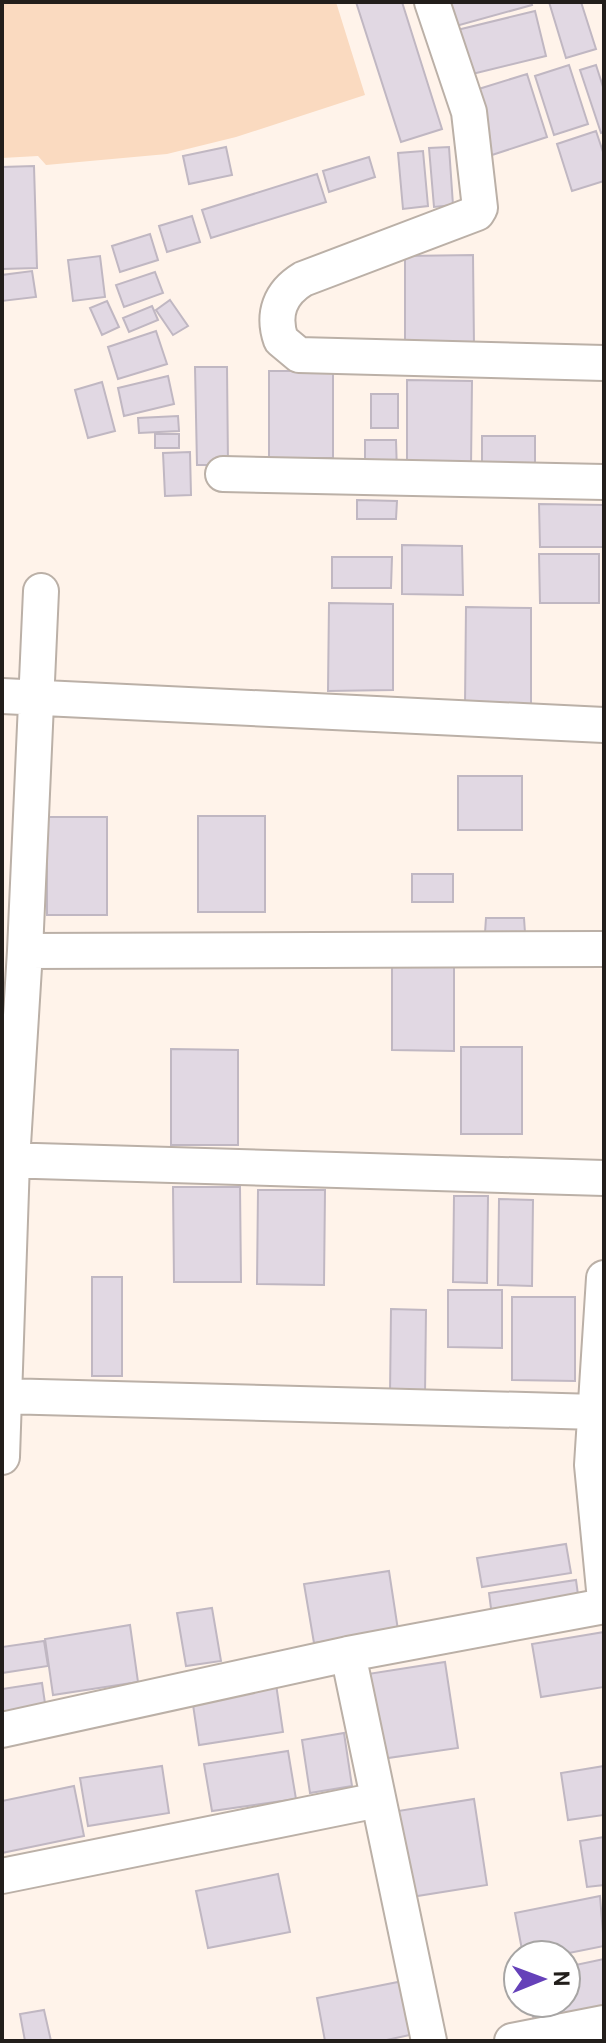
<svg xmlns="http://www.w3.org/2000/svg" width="606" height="2043" viewBox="0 0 606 2043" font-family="Roboto,sans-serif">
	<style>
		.green { fill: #fadac0 }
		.building { fill: #e1d8e3; stroke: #c0b7c2; stroke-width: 2 }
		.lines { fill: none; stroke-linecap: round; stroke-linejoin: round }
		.minor-casing { stroke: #bbb0a7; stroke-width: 38 }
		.minor { stroke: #fff; stroke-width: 34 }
	</style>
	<rect width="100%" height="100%" fill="#fff3ea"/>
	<path class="green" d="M2,2h334l29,93 -129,42 -69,17 -121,11 -8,-9 -36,2z"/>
	<path class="building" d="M356,2h46l40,127 -41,13z
		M437,2h94l1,3 -87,24z
		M549,2h32l15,47 -30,9z
		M535,11l11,45 -82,20 -11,-45z
		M569,65l19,59 -34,11 -19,-59z
		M596,65l8,25v42l-3,1 -21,-63z
		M527,74l20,63 -58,19 -20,-64z
		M596,131l8,24v26l-32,10 -15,-47z
		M226,147l6,28 -43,9 -6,-28z
		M449,147l4,58 -19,2 -5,-59z
		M423,151l5,55 -25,3 -5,-56z
		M369,157l6,20 -46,15 -6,-21z
		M34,166l3,102 -35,1v-102z
		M317,174l9,28 -115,36 -9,-28z
		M192,216l8,26 -33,10 -8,-26z
		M150,234l8,26 -38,12 -8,-26z
		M473,255l1,92h-69v-91z
		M100,256l5,41 -32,4 -5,-41z
		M32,271l4,26 -34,4v-26z
		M155,272l8,21 -39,14 -8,-22z
		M170,300l18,26 -15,9 -17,-25z
		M107,301l12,26 -17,8 -12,-27z
		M152,306l6,14 -29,12 -6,-14z
		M156,331l11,33 -49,15 -10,-32z
		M195,367h32l1,98h-31z
		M269,371h64v87h-64z
		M168,376l6,28 -50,12 -6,-28z
		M407,380l65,1 -1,87h-64z
		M102,382l13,49 -27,7 -13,-48z
		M371,394h27v34h-27z
		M178,416l1,15 -40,2 -1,-15z
		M155,434h24v14h-24z
		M482,436h53v35h-53z
		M365,440h31l1,33 -32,-1z
		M190,452l1,43 -26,1 -2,-43z
		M357,500l40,1 -1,18h-39z
		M539,504l65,1v42h-64z
		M402,545l60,1 1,49 -61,-1z
		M539,554h60v49h-59z
		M332,557h60l-1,31h-59z
		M329,603l64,1v86l-65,1z
		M466,607l65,1v98h-66z
		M458,776h64v54h-64z
		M198,816h67v96h-67z
		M47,817h60v98h-60z
		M412,874h41v28h-41z
		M486,918h38l1,15h-40z
		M392,963h62v88l-62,-1z
		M461,1047h61v87h-61z
		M171,1049l67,1v95h-67z
		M173,1187h67l1,95h-67z
		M258,1190h67l-1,95 -67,-1z
		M454,1196h34l-1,87 -34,-1z
		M499,1199l34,1 -1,86 -34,-1z
		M92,1277h30v99h-30z
		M448,1290h54v58l-54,-1z
		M512,1297h63v84l-63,-1z
		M391,1309l35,1 -1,86 -35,-1z
		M566,1544l5,29 -89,14 -5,-29z
		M389,1571l9,59 -84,13 -10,-59z
		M576,1580l3,22 -87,14 -3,-23z
		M212,1608l9,53 -35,5 -9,-53z
		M130,1625l8,57 -85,13 -8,-56z
		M604,1632v55l-63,10 -9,-53z
		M44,1641l4,25 -46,7v-26z
		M445,1662l13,86 -77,11 -13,-85z
		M42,1683l4,27 -44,7v-28z
		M276,1684l7,48 -84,13 -7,-47z
		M344,1733l8,53 -42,7 -8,-53z
		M288,1751l8,48 -84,12 -8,-47z
		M162,1766l7,47 -81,13 -8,-48z
		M604,1766v49l-36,5 -7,-47z
		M74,1786l10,50 -82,17v-52z
		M474,1799l13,86 -76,12 -13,-86z
		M604,1837v48l-17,2 -7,-46z
		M278,1874l12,58 -82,16 -12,-57z
		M600,1896l4,50 -45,9h-36l-8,-42z
		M604,1959v52l-69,14 -5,-22h36v-36z
		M408,1980l11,53 -37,8h-57l-8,-43z
		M44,2010l7,31h-26l-5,-27z"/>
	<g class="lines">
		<defs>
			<path id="minor" d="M432,2l37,110 11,96 -3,5 -174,66c-23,14 -31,35 -22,61l18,15 305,8
				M223,474l381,8
				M2,696l602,29
				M25,951l16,-360
				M2,1160l602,18
				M604,1278l-12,187 12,125
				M2,1396l595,16
				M2,1457l10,-296 13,-210 579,-2
				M348,1654l81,387
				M2,1730l346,-76 251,-47 5,-4
				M2,1876l376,-76
				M512,2041l92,-18"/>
		</defs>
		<use href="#minor" class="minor-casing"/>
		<use href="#minor" class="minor"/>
	</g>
	<rect width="606" height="2043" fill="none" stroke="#221e1b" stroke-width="8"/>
	<g transform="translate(542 1979) rotate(89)"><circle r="38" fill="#ffffff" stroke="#a7a5a4" stroke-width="2"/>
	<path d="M0-6L14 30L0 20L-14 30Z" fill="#6541b9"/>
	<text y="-12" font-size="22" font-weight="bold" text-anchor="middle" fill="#221e1b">N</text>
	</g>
</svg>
